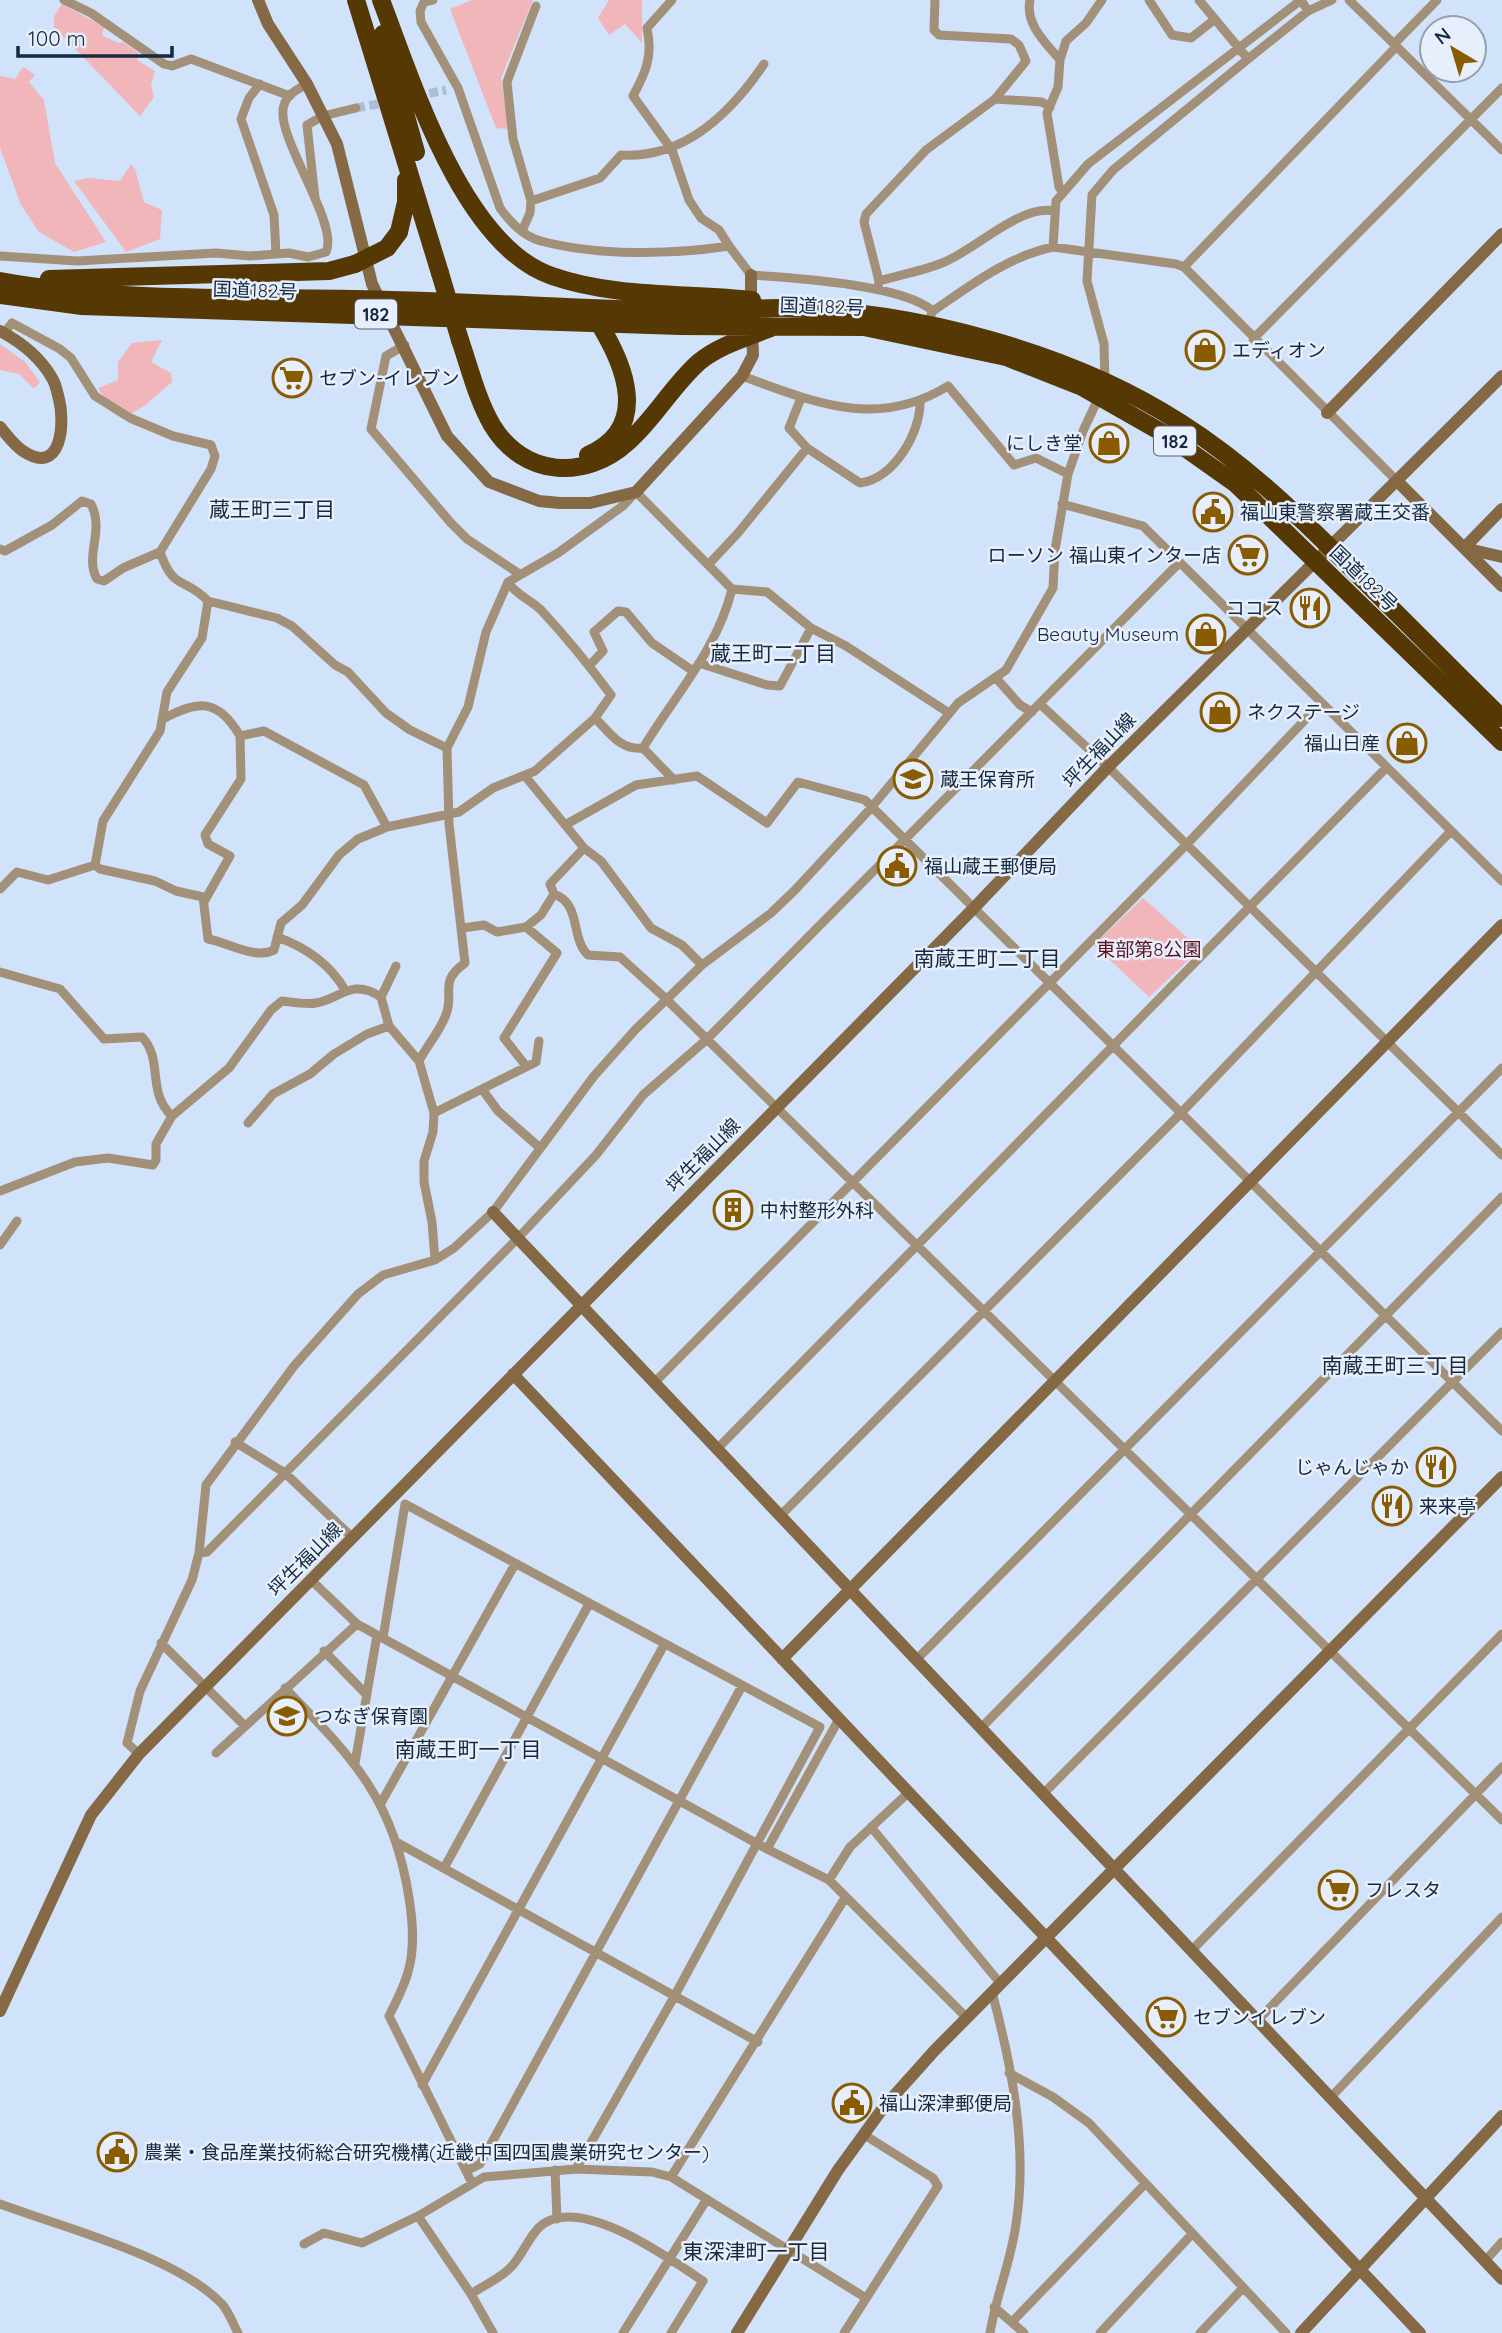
<svg xmlns="http://www.w3.org/2000/svg" width="1502" height="2333" viewBox="0 0 1502 2333" font-family="Quicksand,'Noto Sans JP',sans-serif">
	<style>
		.green { fill: #f1b6ba }
		.lines { fill: none; stroke-linecap: round; stroke-linejoin: round }
		.street-tunnel { stroke: #acbed4; stroke-width: 9; stroke-dasharray: 9 4.5; stroke-linecap: butt }
		.street { stroke: #a39078; stroke-width: 9 }
		.secondary { stroke: #856944; stroke-width: 12 }
		.highway { stroke: #563805; stroke-width: 18 }
		.highway-bridge { stroke: #563805; stroke-width: 18 }
		.labels { text-anchor: middle; dominant-baseline: central; stroke-width: 5; stroke-linejoin: round; paint-order: stroke }
		.shield { fill: #e6effb; stroke: #556477; stroke-width: 2 }
		.shield-label { font-size: 18px; font-weight: bold; fill: #17293e }
		.street-label { font-size: 19px; fill: #17293e; stroke: #e6effb }
		.poi-label { font-size: 19px; fill: #17293e; stroke: #e6effb; text-anchor: start }
		.park-label { font-size: 19px; fill: #5b1221; stroke: #e6effb }
		.neighbourhood-label { font-size: 21px; fill: #17293e; stroke: #e6effb }
	</style>
	<rect width="100%" height="100%" fill="#d1e3fa"/>
	<path class="green" d="M472,0h61l-32,78 8,51 -13,-1 -46,-119z
		M609,0h33v43l-17,-19 -16,11 -11,-17z
		M62,4l42,23 -2,8 16,8 5,-1 15,10 -1,8 18,11 -4,14 3,12 -14,19 -86,-89v-11z
		M23,67l12,8 -6,7 15,18 11,63 51,79 -32,10 -35,-20 -18,-27 -21,-57v-72l15,3z
		M131,164l4,5 9,33 18,8 -2,29 -34,13 -52,-71 14,-3 32,3z
		M162,340l-11,22 20,11 1,9 -28,24 -15,9 -23,-14 -8,-13 20,-8v-18l14,-19z
		M0,344l25,18 15,20 -6,7 -15,-15 -19,-4z
		M1143,898l57,51 -51,48 -55,-52z"/>
	<g class="lines">
		<path class="street-tunnel" d="M416,96l30,-6
			M356,108l33,-6"/>
		<path class="street" d="M64,0l27,13 73,51 8,2 19,-7 99,37
			M433,0l-9,2 -4,9 1,11 37,66 42,120c9,13 24,29 41,33 55,15 131,14 188,5l22,29c42,3 151,9 182,36
			M672,0l-25,28c6,28 -1,44 -14,68l39,54 17,50 12,18 18,12 10,16
			M1030,0c-5,24 15,42 30,60
			M1149,0l23,35 19,3 23,-18
			M1199,0l49,59
			M1349,0l45,44 43,-44
			M1394,44l108,106
			M260,84l-11,14 -8,21 33,96 2,39
			M995,99l47,3 8,5
			M1063,193l-4,-6 -12,-74 11,-26 2,-27 6,-19 20,-18 16,-23
			M315,198l-8,-73 16,-9 33,-8
			M531,201l69,-23 21,-23c63,4 109,-41 143,-91
			M522,231l8,-18 1,-12 -18,-62 -6,-57 29,-76
			M1053,247l3,-46 32,-37 213,-164 7,11
			M0,256l77,5 139,-8 34,3 39,-3 19,4 18,-5c14,-29 -53,-118 -42,-147 3,-11 14,-16 23,-21
			M1184,267l212,-220
			M879,281c21,-6 43,-10 63,-18 32,-12 78,-59 112,-52
			M878,289l1,-8 -15,-59 2,-8 60,-64 69,-51 31,-38 -7,-16 -8,-6 -72,-4 -5,-5 1,-30
			M930,317l3,-6c38,-26 74,-54 120,-64l123,17 8,3 214,215
			M4,333l8,-10 48,26 11,9 24,38 35,22 43,18 38,9 4,11 -4,13 -51,83c14,40 24,24 48,49
			M1253,339l249,-251
			M405,345l-19,11 -15,73 80,94 16,16 51,34
			M742,376c71,26 135,54 206,10l66,79 22,-7 32,16
			M801,398l-12,30 18,20 53,35c34,-4 61,-51 60,-82
			M1062,504l81,22 359,355
			M0,549l5,2 47,-26 30,-24 9,3c14,27 -7,52 6,75l7,2 19,-13 37,-16
			M708,565l30,-32 69,-85
			M699,663l68,22 13,1 31,-58
			M589,666l14,-15 -9,-19 24,-21 8,1 26,31 41,28
			M997,679l23,26 12,7
			M1040,704l68,63 394,388
			M595,718c15,15 26,33 48,30
			M163,719c35,-19 55,-21 77,17l24,-5 100,54 23,42
			M525,776l59,72 17,13 50,67 31,17 20,20
			M674,780l-31,-32c31,-51 75,-100 89,-159
			M565,825l71,-40 61,-9 70,47 31,-41 67,18 637,631
			M95,865l5,4 55,12 21,10 27,6 5,42c19,3 48,21 66,11l7,-27 21,-18 37,-50 19,-16 29,-12 72,-15 34,-24 42,-17 60,-53 16,-23c-22,-30 -45,-58 -70,-85 -11,-11 -25,-15 -33,-28
			M0,889l17,-17 31,8 47,-15 8,-44 57,-90 7,-39 35,-54 6,-37 69,17 15,8 43,39 13,7 38,41 24,17 37,18 21,-41 18,-75 22,-50 50,-29 66,-48 12,-13 96,97 35,3 44,36 35,18 103,67
			M554,894c28,10 16,44 34,61l32,2 43,39 839,824
			M205,900l25,-44 -22,-12 -3,-9 36,-56 -1,-43
			M526,927l15,-12 13,-21 -4,-10 34,-36
			M463,928l21,-3 13,7 29,-5 31,26 -53,85 22,28
			M277,937c28,10 53,27 68,53
			M396,966l-15,31 8,29 30,35 15,52 -1,19 -9,29v21l8,40 3,38
			M0,972l60,17 44,50 38,-2c22,23 4,55 30,79l-16,28v16l-3,5 -45,-7 -33,4 -75,29
			M419,1061c8,-15 20,-29 26,-44 11,-24 -8,-34 20,-54l-16,-139 -2,-76
			M482,1089l54,-27 3,-21
			M434,1113l48,-24 16,22 42,37
			M172,1116l57,-48 42,-58 11,-9c11,1 24,4 34,2 23,-3 35,-26 65,-6
			M248,1123l25,-29 37,-20 24,-20 33,-20 22,-8
			M0,1245l17,-24
			M654,1383l533,-539 133,-140
			M235,1442l50,31 68,65
			M717,1449l669,-681
			M780,1516l401,-403 270,-282
			M199,1553l8,-1 310,-313 79,-84 47,-60 63,-55 472,-476
			M357,1624l410,225
			M383,1638l22,-134 415,223 -146,270 -98,172
			M161,1643l84,83
			M324,1651l42,43
			M918,1658l584,-590
			M285,1688c67,69 109,111 124,210 4,25 6,50 -1,74 -4,15 -12,30 -19,44l83,167
			M839,1719l-72,130 62,31 138,138
			M981,1728l521,-531
			M216,1753l141,-129 -46,-44
			M139,1754l-12,-11 13,-52 52,-111 7,-27 7,-68 88,-119 64,-72 25,-19 52,-15 19,-12 39,-36 101,-136 41,-46 67,-65 69,-52 24,-23 76,-82 87,-105 48,-33 47,-82 2,-38 13,-76 15,-43 22,-47 -1,-40 -17,-63 5,-86 21,-25 135,-111 60,-48 24,-11
			M355,1763l22,-128
			M1044,1793l458,-461
			M381,1803l134,-239
			M871,1827l129,156
			M398,1843l360,199
			M444,1868l145,-264
			M829,1880l21,-33 58,-54
			M1192,1950l310,-316
			M1258,2020l244,-253
			M1009,2073l44,24 36,26 197,210
			M422,2085l242,-440
			M1331,2097l171,-180
			M555,2170l2,49
			M466,2171l14,-7 262,-478
			M671,2177l174,-279
			M0,2204c64,24 176,52 222,100 7,8 11,20 16,29
			M418,2216l53,78 22,39
			M304,2244l20,-11 38,10 56,-27 66,-39 92,-8 76,3 19,5 195,121
			M1485,2261l17,-19
			M471,2294c13,-9 30,-16 40,-27 12,-12 19,-34 32,-43 41,-28 127,35 160,57l-32,52
			M994,2307l30,26
			M1012,2322l133,-138
			M623,2333l84,-134
			M844,2333l94,-147 -5,-8 -70,-44
			M990,2333c6,-37 21,-72 26,-109 12,-77 -4,-157 -24,-232
			M1100,2333l92,-99
			M1200,2333l43,-45"/>
		<path class="secondary" d="M258,0l10,24 39,60 30,60 35,140 75,152 42,46 50,19 21,2h30l46,-11 106,-116 11,-21 -1,-25
			M751,275v30
			M0,331c21,11 40,26 52,47 4,6 5,14 7,21 6,24 3,78 -36,52 -9,-6 -16,-16 -23,-24
			M1327,413l175,-179
			M1398,482l104,104
			M1464,548l38,-39
			M1464,548l38,9
			M493,1212l1009,1067
			M513,1374l907,959
			M782,1659l720,-734
			M0,2011l91,-196 48,-61 834,-845 135,-142 394,-391
			M737,2333l101,-163 45,-62 52,-58 567,-573
			M1301,2333l201,-217"/>
		<path class="highway" d="M356,0l84,273
			M381,0c31,81 82,246 171,276 63,22 135,17 200,24
			M383,34l33,118
			M399,232l7,-30v-22
			M49,279l280,-8 26,-7
			M0,281c116,21 236,16 353,18 108,2 215,9 322,12 35,1 71,-3 107,-3 131,2 289,44 399,115 68,43 124,99 181,156 47,46 93,93 140,139
			M0,295l82,11 598,20 184,1 142,30 76,30 86,49 68,48 266,258
			M460,340c10,29 17,59 32,85 31,52 94,56 136,17 27,-24 44,-56 71,-80 21,-17 47,-24 72,-34
			M588,455c63,-27 37,-90 10,-133"/>
		<path class="highway-bridge" d="M355,264l32,-16 12,-16
			M440,273l20,67"/>
	</g>
	<defs>
		<symbol id="shop-ring" viewBox="-11 -11 22 22"><circle r="9.5" fill="#e6effb" stroke="#8a5c01" stroke-width="1.5"/><path d="M-5-2.5h2.3a2.7 3.5 0 0 1 5.4 0H5L5.5 6h-11ZM-1.5-2.5h3a1.5 2.3 0 0 0-3 0Z" fill="#8a5c01"/></symbol>
		<symbol id="supermarket-ring" viewBox="-11 -11 22 22"><circle r="9.5" fill="#e6effb" stroke="#8a5c01" stroke-width="1.5"/><path d="M-6-5.5h2.5l.6 2H6L4.5 2H-2.5L-4.4-4H-6ZM-1.5 3.2a1.3 1.3 0 1 0 .1 0ZM3 3.2a1.3 1.3 0 1 0 .1 0Z" fill="#8a5c01"/></symbol>
		<symbol id="civic-ring" viewBox="-11 -11 22 22"><circle r="9.5" fill="#e6effb" stroke="#8a5c01" stroke-width="1.5"/><path d="M-.6-6.5H3V-4.5H.6V-3L4-1V1h2V6H-6V1h2V-1L-.6-3ZM-1.2 2.5V6h2.4V2.5Z" fill="#8a5c01"/></symbol>
		<symbol id="restaurant-ring" viewBox="-11 -11 22 22"><circle r="9.5" fill="#e6effb" stroke="#8a5c01" stroke-width="1.5"/><path d="M-5-6h1v4h1v-4h1v4h1v-4h1v5L-1.5 .5V6h-2V.5L-5-1ZM5-6V6H3V1.5H1.5Q1.5-4 5-6Z" fill="#8a5c01"/></symbol>
		<symbol id="school-ring" viewBox="-11 -11 22 22"><circle r="9.5" fill="#e6effb" stroke="#8a5c01" stroke-width="1.5"/><path d="M0-5L7-2L0 1L-7-2ZM-4 1L0 2.5L4 1V4Q0 6-4 4Z" fill="#8a5c01"/></symbol>
		<symbol id="building-ring" viewBox="-11 -11 22 22"><circle r="9.5" fill="#e6effb" stroke="#8a5c01" stroke-width="1.5"/><path d="M-4-6H4V6H1V3H-1V6H-4ZM-2.5-4.3h1.7v1.8h-1.7ZM.8-4.3h1.7v1.8H.8ZM-2.5-1h1.7V.8h-1.7ZM.8-1h1.7V.8H.8Z" fill="#8a5c01"/></symbol>
	</defs>
	<g fill-rule="evenodd">
		<use href="#shop-ring" x="1183" y="328" width="44" height="44"/>
		<use href="#supermarket-ring" x="270" y="356" width="44" height="44"/>
		<use href="#shop-ring" x="1087" y="421" width="44" height="44"/>
		<use href="#civic-ring" x="1191" y="490" width="44" height="44"/>
		<use href="#supermarket-ring" x="1226" y="533" width="44" height="44"/>
		<use href="#restaurant-ring" x="1288" y="586" width="44" height="44"/>
		<use href="#shop-ring" x="1184" y="612" width="44" height="44"/>
		<use href="#shop-ring" x="1198" y="690" width="44" height="44"/>
		<use href="#shop-ring" x="1385" y="721" width="44" height="44"/>
		<use href="#school-ring" x="891" y="757" width="44" height="44"/>
		<use href="#civic-ring" x="875" y="844" width="44" height="44"/>
		<use href="#building-ring" x="711" y="1188" width="44" height="44"/>
		<use href="#restaurant-ring" x="1414" y="1445" width="44" height="44"/>
		<use href="#restaurant-ring" x="1370" y="1484" width="44" height="44"/>
		<use href="#school-ring" x="265" y="1694" width="44" height="44"/>
		<use href="#supermarket-ring" x="1316" y="1868" width="44" height="44"/>
		<use href="#supermarket-ring" x="1144" y="1995" width="44" height="44"/>
		<use href="#civic-ring" x="830" y="2081" width="44" height="44"/>
		<use href="#civic-ring" x="95" y="2130" width="44" height="44"/>
	</g>
	<g class="labels">
		<g class="shield">
			<rect x="355" y="299.5" width="42" height="29" rx="5"/>
			<rect x="1154" y="426.5" width="42" height="29" rx="5"/>
		</g>
		<g class="shield-label">
			<text x="376" y="314">182</text>
			<text x="1175" y="441">182</text>
		</g>
		<g class="street-label">
			<text transform="translate(255 290) rotate(2)">国道182号</text>
			<text transform="translate(822 306) rotate(2)">国道182号</text>
			<text transform="translate(1364 578) rotate(44)">国道182号</text>
			<text transform="translate(1099 750) rotate(-46)">坪生福山線</text>
			<text transform="translate(703 1155) rotate(-45)">坪生福山線</text>
			<text transform="translate(305 1559) rotate(-45)">坪生福山線</text>
		</g>
		<g class="poi-label">
			<text x="1232" y="350">エディオン</text>
			<text x="319" y="378">セブン-イレブン</text>
			<text x="1082" y="443" text-anchor="end">にしき堂</text>
			<text x="1240" y="512">福山東警察署蔵王交番</text>
			<text x="1221" y="555" text-anchor="end">ローソン 福山東インター店</text>
			<text x="1283" y="608" text-anchor="end">ココス</text>
			<text x="1179" y="634" text-anchor="end">Beauty Museum</text>
			<text x="1247" y="712">ネクステージ</text>
			<text x="1380" y="743" text-anchor="end">福山日産</text>
			<text x="940" y="779">蔵王保育所</text>
			<text x="924" y="866">福山蔵王郵便局</text>
			<text x="760" y="1210">中村整形外科</text>
			<text x="1409" y="1467" text-anchor="end">じゃんじゃか</text>
			<text x="1419" y="1506">来来亭</text>
			<text x="314" y="1716">つなぎ保育園</text>
			<text x="1365" y="1890">フレスタ</text>
			<text x="1193" y="2017">セブンイレブン</text>
			<text x="879" y="2103">福山深津郵便局</text>
			<text x="144" y="2152">農業・食品産業技術総合研究機構(近畿中国四国農業研究センター)</text>
		</g>
		<g class="park-label">
			<text x="1149" y="949">東部第8公園</text>
		</g>
		<g class="neighbourhood-label">
			<text x="272" y="509">蔵王町三丁目</text>
			<text x="773" y="653">蔵王町二丁目</text>
			<text x="987" y="958">南蔵王町二丁目</text>
			<text x="1395" y="1365">南蔵王町三丁目</text>
			<text x="468" y="1749">南蔵王町一丁目</text>
			<text x="756" y="2251">東深津町一丁目</text>
		</g>
	</g>
	<g transform="translate(1453 49) rotate(322)"><circle r="33" fill="#e6effb" stroke="#93a0af" stroke-width="2"/>
	<path d="M0-5L12 26L0 18L-12 26Z" fill="#8a5c01"/>
	<text y="-10" font-size="19" font-weight="bold" text-anchor="middle" fill="#17293e">N</text>
	</g>
	<path d="M18 46v10h154v-10" fill="none" stroke="#17293e" stroke-width="3.5"/>
	<text x="28" y="46" font-size="21" fill="#17293e" stroke="#e6effb" stroke-width="5" paint-order="stroke">100 m</text>
</svg>
